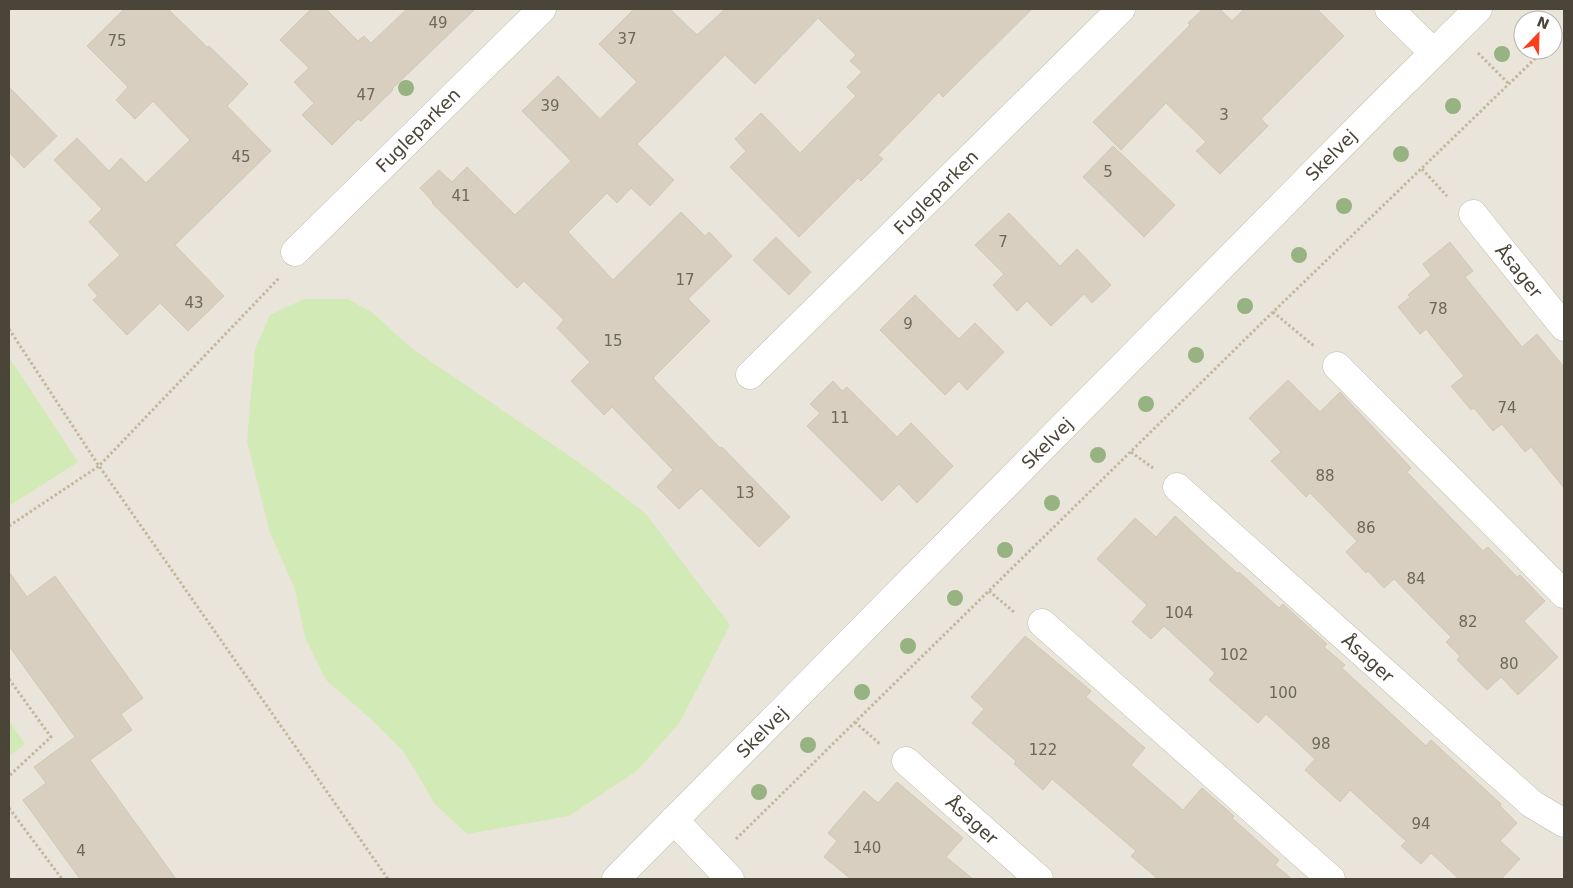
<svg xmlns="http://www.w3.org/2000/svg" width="1573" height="888" viewBox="0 0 1573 888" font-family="'DejaVu Sans',sans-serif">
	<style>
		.residential { fill: #eae5da; fill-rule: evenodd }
		.green { fill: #d2eab5 }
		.building { fill: #d8cfc1; stroke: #d3c7b4 }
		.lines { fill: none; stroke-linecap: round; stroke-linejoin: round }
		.minor-casing { stroke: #c2bbae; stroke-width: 29 }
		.path { stroke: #c4b79f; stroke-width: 3; stroke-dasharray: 2.5 2.5; stroke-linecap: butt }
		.minor { stroke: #fff; stroke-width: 28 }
		.tree { fill: #97b381 }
		.labels { text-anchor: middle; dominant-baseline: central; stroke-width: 4; stroke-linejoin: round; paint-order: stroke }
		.number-label { font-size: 15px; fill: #6e675b }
		.street-label { font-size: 18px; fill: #4b4439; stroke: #fff }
	</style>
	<rect width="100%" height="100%" fill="#f6f3ec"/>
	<path class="residential" d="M9,9h1555v870h-1555zM1523,20h30v30h-30z"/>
	<path class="green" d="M304,299h44l25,14 37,34 174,119 61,47 85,112 -50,97 -42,48 -69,46 -102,18 -32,-30 -31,-52 -32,-32 -46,-40 -21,-43 -10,-48 -25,-56 -23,-92 8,-92 15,-34z
		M9,357l69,105 -69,44z
		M9,721l16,23 -16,12z"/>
	<path class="building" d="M124,9h44l39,38 2,-1 39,38 -21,22 44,45 -96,94 49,51 -36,35 -28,-28 -33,32 -34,-35 5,-4 -10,-11 32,-30 -31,-33 13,-13 -48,-49 23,-22 32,33 12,-13 25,25 44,-43 -37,-39 -18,18 -19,-19 12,-13 -41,-41z
		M311,9h15l32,32 6,-5 7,7 36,-34h68l-83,80 1,1 -32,31 -3,-2 -26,26 -30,-30 12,-12 -20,-21 15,-14 -29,-28z
		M634,9h36l27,26 28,-26h307l-89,88 -4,-5 -61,63 5,4 -22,22 -3,-3 -59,59 -69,-70 16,-16 -11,-12 26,-26 39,40 56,-57 -9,-9 15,-15 -12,-11 6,-6 -38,-37 -63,66 -30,-29 -88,89 37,36 -24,26 -19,-18 -14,15 -10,-10 -39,39 45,48 68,-68 24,24 4,-4 23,24 -44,43 22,22 -57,57 67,70 2,-1 68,70 -31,30 -58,-59 -22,21 -22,-22 16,-17 -61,-63 -8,8 -33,-34 19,-19 -33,-34 7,-8 -40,-39 -7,7 -85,-85 1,-1 -13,-14 19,-18 13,12 15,-15 48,48 56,-54 -49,-50 36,-35 42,43 37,-37 -38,-38z
		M1203,9h17l12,12 12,-12h73l27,27 -83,83 7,7 -48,48 -24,-23 10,-9 -40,-39 -45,47 -28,-28 97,-97 -2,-2z
		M9,87l48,49 -33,32 -15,-16z
		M1113,146l62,59 -31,32 -61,-60z
		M1009,213l51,53 17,-17 34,36 -19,18 -8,-9 -33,32 -24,-25 -10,10 -24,-26 11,-11 -29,-29z
		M776,237l35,35 -22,23 -36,-35z
		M1450,242l23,29 -8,6 57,70 15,-13 27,33v121l-33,-41 -6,5 -23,-28 -9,7 -19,-23 -3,2 -20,-24 13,-10 -38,-47 -6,5 -22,-27 12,-10 -2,-2 23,-20 -8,-11z
		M915,295l44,44 16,-16 29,29 -37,38 -8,-9 -14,14 -65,-65z
		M1288,380l32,32 20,-20 71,76 -4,4 76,79 5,-4 29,30 3,-2 25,26 -21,20 34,36 -40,38 -17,-18 -14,13 -30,-30 3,-4 -14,-14 5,-5 -57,-58 -10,9 -16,-17 -2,2 -20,-21 11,-11 -47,-48 -4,4 -35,-36 10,-9 -32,-34z
		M833,381l9,10 5,-4 50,50 14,-14 42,43 -36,37 -18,-19 -17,17 -75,-75 13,-13 -10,-9z
		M1175,516l63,58 1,-2 40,36 4,-4 44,40 -3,3 21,18 -3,3 84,78 5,-6 70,64 -1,2 17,17 -17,18 20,18 -19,20h-42l-28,-26 -10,11 -20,-18 5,-5 -56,-51 -10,12 -35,-32 10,-11 -49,-45 -8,9 -49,-43 6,-7 -51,-47 -13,13 -19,-17 15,-17 -50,-46 38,-41 21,19z
		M9,572l18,25 28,-21 88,122 -22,16 11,16 -42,30 86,119h-96l-57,-79 23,-17 -12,-16 41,-30 -66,-91z
		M1025,636l66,55 -5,6 59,51 -14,17 52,45 19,-22 32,28 -2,2 47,42 -4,5 17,14h-134l-27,-23 5,-5 -84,-72 -9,11 -29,-26 2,-3 -44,-38 12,-14 -13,-12z
		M897,782l66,56 -17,19 27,22h-122l-27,-22 13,-16 -9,-8 36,-42 14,12z"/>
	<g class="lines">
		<defs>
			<path id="minor" d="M1389,9l44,43
				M1473,214l91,113
				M295,252l247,-243
				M1337,366l227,228
				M750,375l371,-366
				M1177,487l355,317 32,19
				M1042,623l289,256
				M906,761l133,118
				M674,820l56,59
				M616,879l762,-771 100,-99"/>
		</defs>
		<use href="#minor" class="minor-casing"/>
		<path class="path" d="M1553,41l11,-11
			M1478,53l31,31
			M1422,169l25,27
			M1273,312l41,34
			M9,329l90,137 289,413
			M1131,452l22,16
			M9,526l90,-60 181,-189
			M989,591l25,21
			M9,679l42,58 -42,39
			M855,722l26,23
			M9,808l53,71
			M736,839l537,-527 271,-262"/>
		<use href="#minor" class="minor"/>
	</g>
	<g class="tree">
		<circle cx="1502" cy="54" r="8"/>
		<circle cx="406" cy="88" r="8"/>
		<circle cx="1453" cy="106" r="8"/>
		<circle cx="1401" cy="154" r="8"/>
		<circle cx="1344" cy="206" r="8"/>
		<circle cx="1299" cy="255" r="8"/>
		<circle cx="1245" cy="306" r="8"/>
		<circle cx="1196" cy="355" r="8"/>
		<circle cx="1146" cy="404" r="8"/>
		<circle cx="1098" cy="455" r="8"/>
		<circle cx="1052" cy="503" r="8"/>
		<circle cx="1005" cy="550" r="8"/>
		<circle cx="955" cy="598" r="8"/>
		<circle cx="908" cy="646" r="8"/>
		<circle cx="862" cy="692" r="8"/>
		<circle cx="808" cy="745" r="8"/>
		<circle cx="759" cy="792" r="8"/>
	</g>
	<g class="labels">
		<g class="number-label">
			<text x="438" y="23">49</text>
			<text x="627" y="39">37</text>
			<text x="117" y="41">75</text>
			<text x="366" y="95">47</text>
			<text x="550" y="106">39</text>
			<text x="1224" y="115">3</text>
			<text x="241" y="157">45</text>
			<text x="1108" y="172">5</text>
			<text x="461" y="196">41</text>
			<text x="1003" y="242">7</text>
			<text x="685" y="280">17</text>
			<text x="194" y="303">43</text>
			<text x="1438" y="309">78</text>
			<text x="908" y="324">9</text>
			<text x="613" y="341">15</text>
			<text x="1507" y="408">74</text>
			<text x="840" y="418">11</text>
			<text x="1325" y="476">88</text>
			<text x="745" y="493">13</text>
			<text x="1366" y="528">86</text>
			<text x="1416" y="579">84</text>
			<text x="1179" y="613">104</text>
			<text x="1468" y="622">82</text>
			<text x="1234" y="655">102</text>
			<text x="1509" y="664">80</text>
			<text x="1283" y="693">100</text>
			<text x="1321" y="744">98</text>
			<text x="1043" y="750">122</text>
			<text x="1421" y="824">94</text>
			<text x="867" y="848">140</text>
			<text x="81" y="851">4</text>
		</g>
		<g class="street-label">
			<text transform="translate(418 130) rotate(-45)">Fugleparken</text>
			<text transform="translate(1331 155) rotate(-45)">Skelvej</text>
			<text transform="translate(936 192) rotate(-45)">Fugleparken</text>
			<text transform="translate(1519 271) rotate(51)">Åsager</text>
			<text transform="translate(1047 443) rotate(-45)">Skelvej</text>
			<text transform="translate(1368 658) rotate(42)">Åsager</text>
			<text transform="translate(762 732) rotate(-45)">Skelvej</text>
			<text transform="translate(972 820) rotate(42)">Åsager</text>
		</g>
	</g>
	<rect width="1573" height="888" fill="none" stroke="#4b4439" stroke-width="20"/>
	<g transform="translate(1538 35) rotate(23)"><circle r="24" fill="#ffffff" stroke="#b7b4b0"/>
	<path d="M0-4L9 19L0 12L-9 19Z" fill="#fc3f1d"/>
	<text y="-8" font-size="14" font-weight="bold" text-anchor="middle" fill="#4b4439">N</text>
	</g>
</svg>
